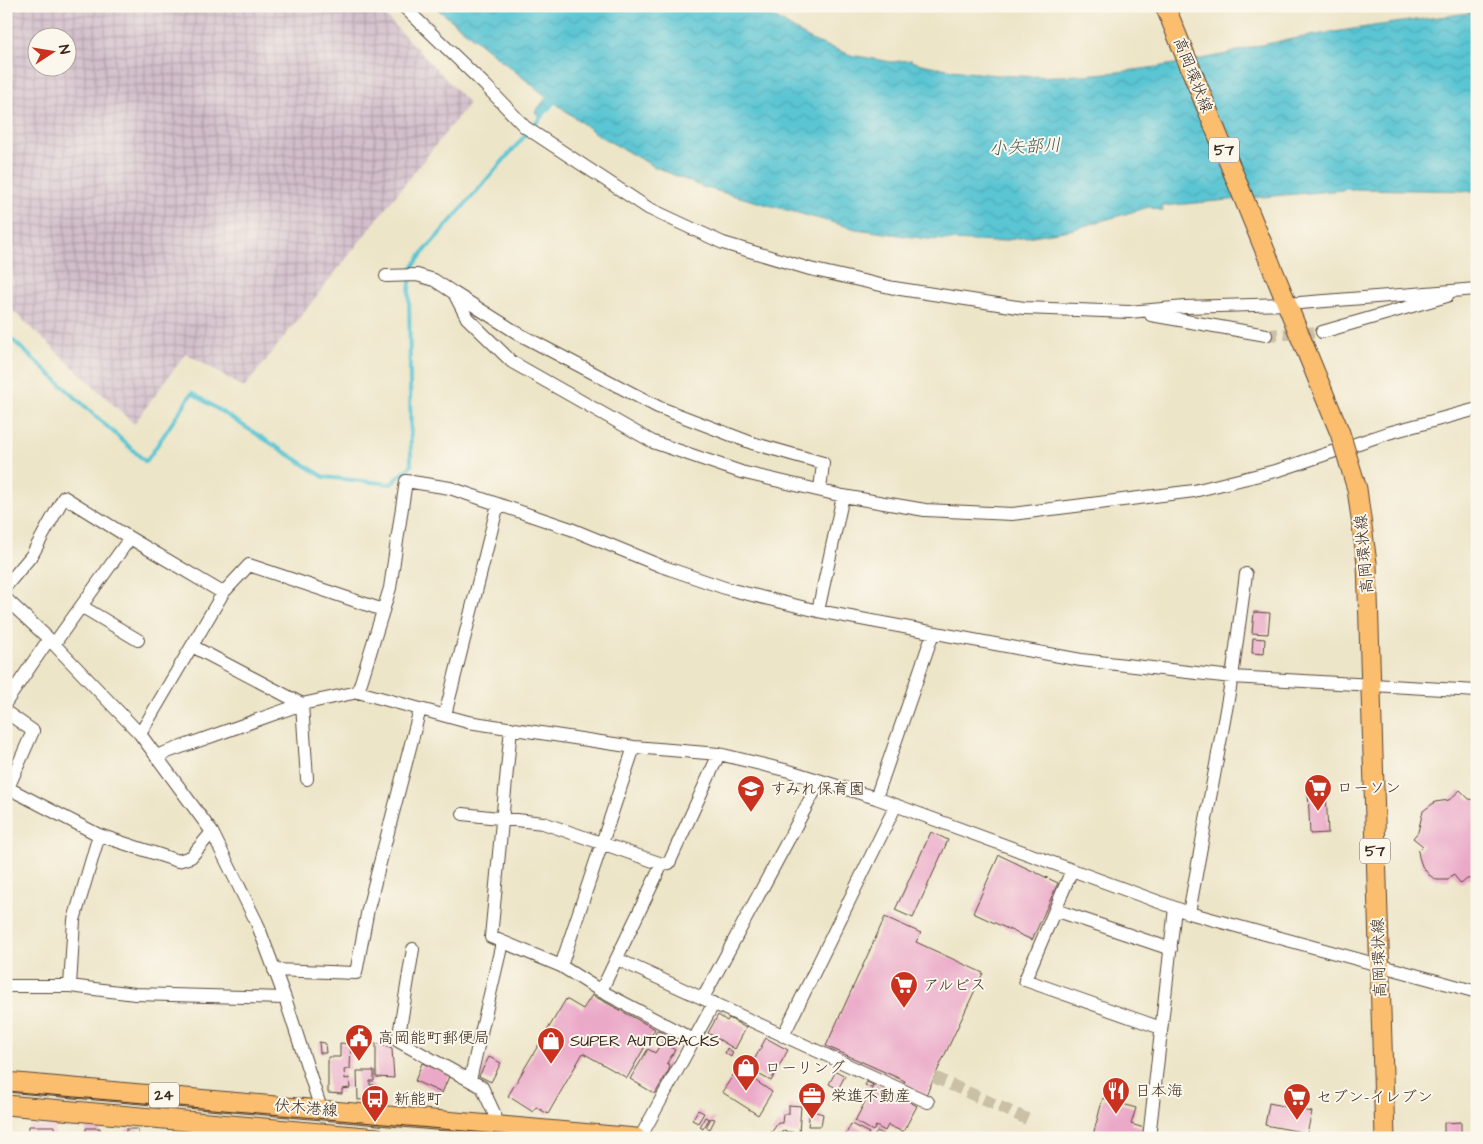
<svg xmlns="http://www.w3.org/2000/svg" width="1483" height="1144" viewBox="0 0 1483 1144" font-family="'Architects Daughter','Klee One',sans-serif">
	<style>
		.industrial { fill: url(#industrial-grid); fill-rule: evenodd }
		.water { fill: url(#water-waves); stroke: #4a7878 }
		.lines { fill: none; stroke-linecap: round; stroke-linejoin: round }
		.stream { stroke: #5ac5d3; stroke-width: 4 }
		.building { fill: #eba9c8 }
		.street-tunnel { stroke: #c9c0a6; stroke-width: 12; stroke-dasharray: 12 6; stroke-linecap: butt }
		.street-casing { stroke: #564638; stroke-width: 14 }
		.primary-casing { stroke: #564638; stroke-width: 21 }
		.street { stroke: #fff; stroke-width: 12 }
		.primary { stroke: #fbbd6e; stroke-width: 19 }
		.tram { stroke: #3b2a1e; stroke-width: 1 }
		.primary-bridge-casing { stroke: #564638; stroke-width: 21; stroke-linecap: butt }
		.primary-bridge { stroke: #fbbd6e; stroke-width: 19 }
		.labels { text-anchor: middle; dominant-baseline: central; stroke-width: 4; stroke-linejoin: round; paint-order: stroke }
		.shield { fill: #fbf7ec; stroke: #75685c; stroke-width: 1 }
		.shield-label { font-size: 15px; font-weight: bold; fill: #3b2a1e }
		.street-label { font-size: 16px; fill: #3b2a1e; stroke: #fbf7ec }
		.poi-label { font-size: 16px; fill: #3b2a1e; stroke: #fbf7ec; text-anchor: start }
		.water-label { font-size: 18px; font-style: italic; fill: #445854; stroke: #fbf7ec }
	</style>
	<defs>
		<pattern id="industrial-grid" width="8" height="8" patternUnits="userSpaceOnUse" patternTransform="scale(1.25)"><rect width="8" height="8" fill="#d1bdcb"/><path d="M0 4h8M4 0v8" fill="none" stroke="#ab9aa4"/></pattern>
		<pattern id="water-waves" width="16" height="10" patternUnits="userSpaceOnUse" patternTransform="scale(1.25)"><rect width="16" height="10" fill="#5ac5d3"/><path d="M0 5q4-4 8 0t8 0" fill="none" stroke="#4fa9b5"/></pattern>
	</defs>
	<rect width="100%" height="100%" fill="#fbf7ec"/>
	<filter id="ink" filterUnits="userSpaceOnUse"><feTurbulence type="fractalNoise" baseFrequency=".02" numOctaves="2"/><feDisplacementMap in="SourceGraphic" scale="10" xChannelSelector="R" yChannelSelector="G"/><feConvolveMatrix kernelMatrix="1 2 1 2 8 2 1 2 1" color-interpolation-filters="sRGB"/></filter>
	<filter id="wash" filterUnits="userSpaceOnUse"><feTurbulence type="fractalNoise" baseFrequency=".0096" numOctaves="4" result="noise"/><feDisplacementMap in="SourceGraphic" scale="20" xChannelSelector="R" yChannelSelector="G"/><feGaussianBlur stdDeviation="1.12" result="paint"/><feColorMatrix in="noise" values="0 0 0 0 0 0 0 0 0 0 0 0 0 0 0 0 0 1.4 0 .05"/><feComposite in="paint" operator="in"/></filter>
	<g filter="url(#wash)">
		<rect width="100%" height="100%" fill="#ede5c8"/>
		<path class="industrial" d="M6,6h370l93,97 -225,285 -58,-35 -52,71 -128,-120zM38,38h30v30h-30z"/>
		<path class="water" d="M434,6h323l54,34 40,15 40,7 20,-2 2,2c99,24 200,15 299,-5 20,-3 39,-11 59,-14 68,-13 137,-22 206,-31v179l-125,-2 -190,17 1,5 -14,-4 -79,23 -75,12 -67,-3 -72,-10 -153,-42 -48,-20 -57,-32 -44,-33 -14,15 -5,-5 12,-15z"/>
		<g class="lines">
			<path class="stream" d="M6,334l140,128 46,-69 132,84 67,7 20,-18 -2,-175 3,-23 10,-14 134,-154"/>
		</g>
		<g id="blocks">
			<path class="building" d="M1254,612l16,1 -2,21 -16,-1z
				M1253,638l12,1 -1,15 -12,-1z
				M1460,790l9,9 8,1v78l-10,1 -6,5 -8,-10 -5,6h-11l-8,-5 -7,-9 -3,-9 -1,-6 5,-5 -10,-8 5,-6 5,-21 12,-9 14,-2z
				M1308,791h18l2,42 -18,1z
				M931,832l17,8 -35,78 -18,-8z
				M999,855l59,28 -26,57 -59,-27z
				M885,917l36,16 -5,9 67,31 -57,122 -23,-10 2,-4 -79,-35z
				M592,995l63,34 -28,49 -44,-25 -35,61 -12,-7 -3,5 -25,-16 58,-97 17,10z
				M718,1015l9,6 2,-3 17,10 -11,21 -27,-16z
				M657,1030l8,4 -3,5 -7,-5z
				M702,1035l9,5 -2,5 -9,-5z
				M766,1038l22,12 -17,31 -22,-12z
				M319,1042l6,1 1,10h-6z
				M662,1042l13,8 -8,13 3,2 -1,5 -14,24 -25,-15 18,-30 7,4z
				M340,1043l11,1 -1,25 -6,1 1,9 4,-1 1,10 -8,1v5l-14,-1v-36h12z
				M376,1043l16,6 2,29 -18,-1z
				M727,1048l6,4 -2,5 -6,-4z
				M489,1057l12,6 -10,19 -12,-6z
				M422,1063l28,11 -8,19 -27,-12z
				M357,1071h17v10h-4v4h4l1,14 -17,1z
				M736,1071l13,8 -2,2 3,2 3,-4 19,13 -14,23 -36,-23z
				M836,1071l9,5 -7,13 -9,-5z
				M867,1082l6,3 -2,3 -6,-3z
				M875,1083l42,23 -14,26 -15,-7 -3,6 -9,-5 -3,5 -18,-10z
				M1103,1098l33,10 -5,16 13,4 -2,10h-37l-12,-3z
				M1269,1103l43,9 -5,21 -42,-8z
				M789,1105l12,1 -2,27 -17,-2v3l-11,-1 7,-10h4l1,-9h6z
				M698,1110l6,3 -6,10 -6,-3z
				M810,1110l13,4 -2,12h-13z
				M705,1117l4,2 -6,10 -3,-2z
				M711,1118l4,1 -5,10 -4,-2z
				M1461,1122v16h-53l36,-3v-12z
				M851,1124l18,9 -3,5h-22z
				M29,1126h26v12h-27z
				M86,1128h14v10h-14z
				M126,1129h12v9h-12z
				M877,1131l6,3 -2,4h-8z
				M185,1134l23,2v2h-23z"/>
		</g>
	</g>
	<g filter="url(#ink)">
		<use href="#blocks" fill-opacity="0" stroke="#564638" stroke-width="1"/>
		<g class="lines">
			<path class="street-tunnel" d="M1266,335l56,-3
				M934,1077l95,43"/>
			<defs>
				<path id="street" d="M403,6l83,80 39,41 123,81 75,35 87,26 84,19 130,20 105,4 56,-5 102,-3 190,-15
					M386,276l31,-1 17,5 20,13 13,25 45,44 141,80 88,30 102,24 82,14 87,4 182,-23 85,-21 109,-37 89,-24
					M454,293l65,41 139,73 94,36 71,20 -3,27
					M1151,315l115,20
					M1322,332l125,-36
					M6,586l26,-31 32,-58 66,41 93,55 -83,141
					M223,593l26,-28 134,45
					M6,599l43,40 91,95 72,98 45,91 28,75 36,111
					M81,606l57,34
					M818,611l25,-115
					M54,644l76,-106
					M192,646l110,58 5,75
					M358,692l32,-104 16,-107 44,7 121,41 90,37 67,23 90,22 263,49 151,17 245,14
					M6,702l43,-63
					M6,712l27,19 -25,57
					M445,715l53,-211
					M511,728l-20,209 70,29 40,25 91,48
					M156,756l146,-52 56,-12 110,30 166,25 85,7 70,17 87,27 313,115 288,79
					M6,787l93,48 79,26 13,-4 21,-25
					M876,798l57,-165
					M463,814l80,9 119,41
					M1072,870l-47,110 136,48
					M1055,910l116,39
					M1189,913l43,-236 14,-103
					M413,949l-15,92 84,46 12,26 1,12
					M617,959l311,143
					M561,966l73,-219
					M274,970l82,3 12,-64 52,-200
					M6,986h64l65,8 150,4
					M70,986l4,-66 25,-85
					M601,991l61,-127 7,-1 50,-109
					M703,998l117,-217
					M783,1036l113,-231
					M470,1080l32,-137
					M640,1138l74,-135
					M1149,1138l26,-230"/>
				<path id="primary" d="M1165,6l135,330
					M1367,563l18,575
					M6,1082l630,56
					M6,1105l371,33"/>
			</defs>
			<use href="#street" class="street-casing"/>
			<use href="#primary" class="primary-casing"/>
			<use href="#street" class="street"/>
			<use href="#primary" class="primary"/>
			<path class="tram" d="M6,1091l539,47"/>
			<defs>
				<path id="primary-bridge" d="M1300,336l40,97 17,56 10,74"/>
			</defs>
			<use href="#primary-bridge" class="primary-bridge-casing"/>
			<use href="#primary-bridge" class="primary-bridge"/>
		</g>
	</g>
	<defs>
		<symbol id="supermarket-pin" viewBox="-11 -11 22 30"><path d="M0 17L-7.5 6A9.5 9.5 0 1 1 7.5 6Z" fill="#c8321e" stroke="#fbf7ec"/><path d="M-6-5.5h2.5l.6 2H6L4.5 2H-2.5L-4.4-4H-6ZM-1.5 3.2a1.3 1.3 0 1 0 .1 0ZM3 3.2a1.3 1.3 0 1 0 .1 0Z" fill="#fff"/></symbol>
		<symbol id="school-pin" viewBox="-11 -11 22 30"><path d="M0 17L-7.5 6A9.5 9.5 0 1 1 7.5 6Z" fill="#c8321e" stroke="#fbf7ec"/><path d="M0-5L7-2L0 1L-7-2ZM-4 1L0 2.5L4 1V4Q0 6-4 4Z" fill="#fff"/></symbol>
		<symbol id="civic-pin" viewBox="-11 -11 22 30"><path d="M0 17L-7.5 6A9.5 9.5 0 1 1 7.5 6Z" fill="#c8321e" stroke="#fbf7ec"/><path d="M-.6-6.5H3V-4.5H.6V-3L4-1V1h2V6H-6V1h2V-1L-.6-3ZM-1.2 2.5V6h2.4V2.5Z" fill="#fff"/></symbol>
		<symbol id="shop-pin" viewBox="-11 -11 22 30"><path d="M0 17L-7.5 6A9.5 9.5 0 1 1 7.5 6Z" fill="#c8321e" stroke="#fbf7ec"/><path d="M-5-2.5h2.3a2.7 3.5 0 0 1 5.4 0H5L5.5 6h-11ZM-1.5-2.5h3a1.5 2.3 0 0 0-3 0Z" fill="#fff"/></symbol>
		<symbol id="restaurant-pin" viewBox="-11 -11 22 30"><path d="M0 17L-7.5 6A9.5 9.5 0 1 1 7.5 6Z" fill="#c8321e" stroke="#fbf7ec"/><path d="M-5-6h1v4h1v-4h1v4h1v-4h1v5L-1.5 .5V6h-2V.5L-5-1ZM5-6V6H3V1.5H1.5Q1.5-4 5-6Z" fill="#fff"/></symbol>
		<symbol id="office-pin" viewBox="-11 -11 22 30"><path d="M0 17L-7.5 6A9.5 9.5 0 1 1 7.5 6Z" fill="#c8321e" stroke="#fbf7ec"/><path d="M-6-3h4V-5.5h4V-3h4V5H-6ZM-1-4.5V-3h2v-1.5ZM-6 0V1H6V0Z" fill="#fff"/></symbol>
		<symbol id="bus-pin" viewBox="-11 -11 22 30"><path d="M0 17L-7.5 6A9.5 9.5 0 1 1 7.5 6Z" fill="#c8321e" stroke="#fbf7ec"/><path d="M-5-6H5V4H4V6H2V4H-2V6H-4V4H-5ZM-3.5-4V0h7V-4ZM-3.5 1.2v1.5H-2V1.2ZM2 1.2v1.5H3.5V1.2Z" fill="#fff"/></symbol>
	</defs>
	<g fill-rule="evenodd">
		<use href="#supermarket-pin" x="1302" y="772" width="32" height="43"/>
		<use href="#school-pin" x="735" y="773" width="32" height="43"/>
		<use href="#supermarket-pin" x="888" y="969" width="32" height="43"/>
		<use href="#civic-pin" x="343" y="1022" width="32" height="43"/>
		<use href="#shop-pin" x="535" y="1025" width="32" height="43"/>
		<use href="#shop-pin" x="730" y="1052" width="32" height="43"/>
		<use href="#restaurant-pin" x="1100" y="1075" width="32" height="43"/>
		<use href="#office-pin" x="796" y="1080" width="32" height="43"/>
		<use href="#supermarket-pin" x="1281" y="1081" width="32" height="43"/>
		<use href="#bus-pin" x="359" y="1083" width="32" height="43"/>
	</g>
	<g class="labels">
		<g class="shield">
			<rect x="1209" y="137.5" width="30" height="25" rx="4"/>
			<rect x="1360" y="838.5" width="30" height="25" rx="4"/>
			<rect x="149" y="1082.5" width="30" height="25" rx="4"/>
		</g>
		<g class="shield-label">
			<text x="1224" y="150">57</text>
			<text x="1375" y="851">57</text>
			<text x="164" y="1095">24</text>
		</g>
		<g class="street-label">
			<text transform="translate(1193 75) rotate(68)">高岡環状線</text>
			<text transform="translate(1364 554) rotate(-95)">高岡環状線</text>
			<text transform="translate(1379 958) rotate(-92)">高岡環状線</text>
			<text transform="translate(306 1108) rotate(5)">伏木港線</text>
		</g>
		<g class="poi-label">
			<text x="1337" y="788">ローソン</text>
			<text x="770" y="789">すみれ保育園</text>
			<text x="923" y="985">アルビス</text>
			<text x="378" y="1038">高岡能町郵便局</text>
			<text x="570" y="1041">SUPER AUTOBACKS</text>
			<text x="765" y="1068">ローリング</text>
			<text x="1135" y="1091">日本海</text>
			<text x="831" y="1096">栄進不動産</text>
			<text x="1316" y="1097">セブン-イレブン</text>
			<text x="394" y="1099">新能町</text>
		</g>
		<g class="water-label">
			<text transform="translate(1025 147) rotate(-3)">小矢部川</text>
		</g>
	</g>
	<rect width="1483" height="1144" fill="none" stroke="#fbf7ec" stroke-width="25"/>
	<g transform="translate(52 52) rotate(78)"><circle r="24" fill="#fbf7ec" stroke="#aea59a"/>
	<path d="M0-4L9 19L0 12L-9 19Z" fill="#c8321e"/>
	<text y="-8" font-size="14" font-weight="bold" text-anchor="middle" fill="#3b2a1e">N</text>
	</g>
</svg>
